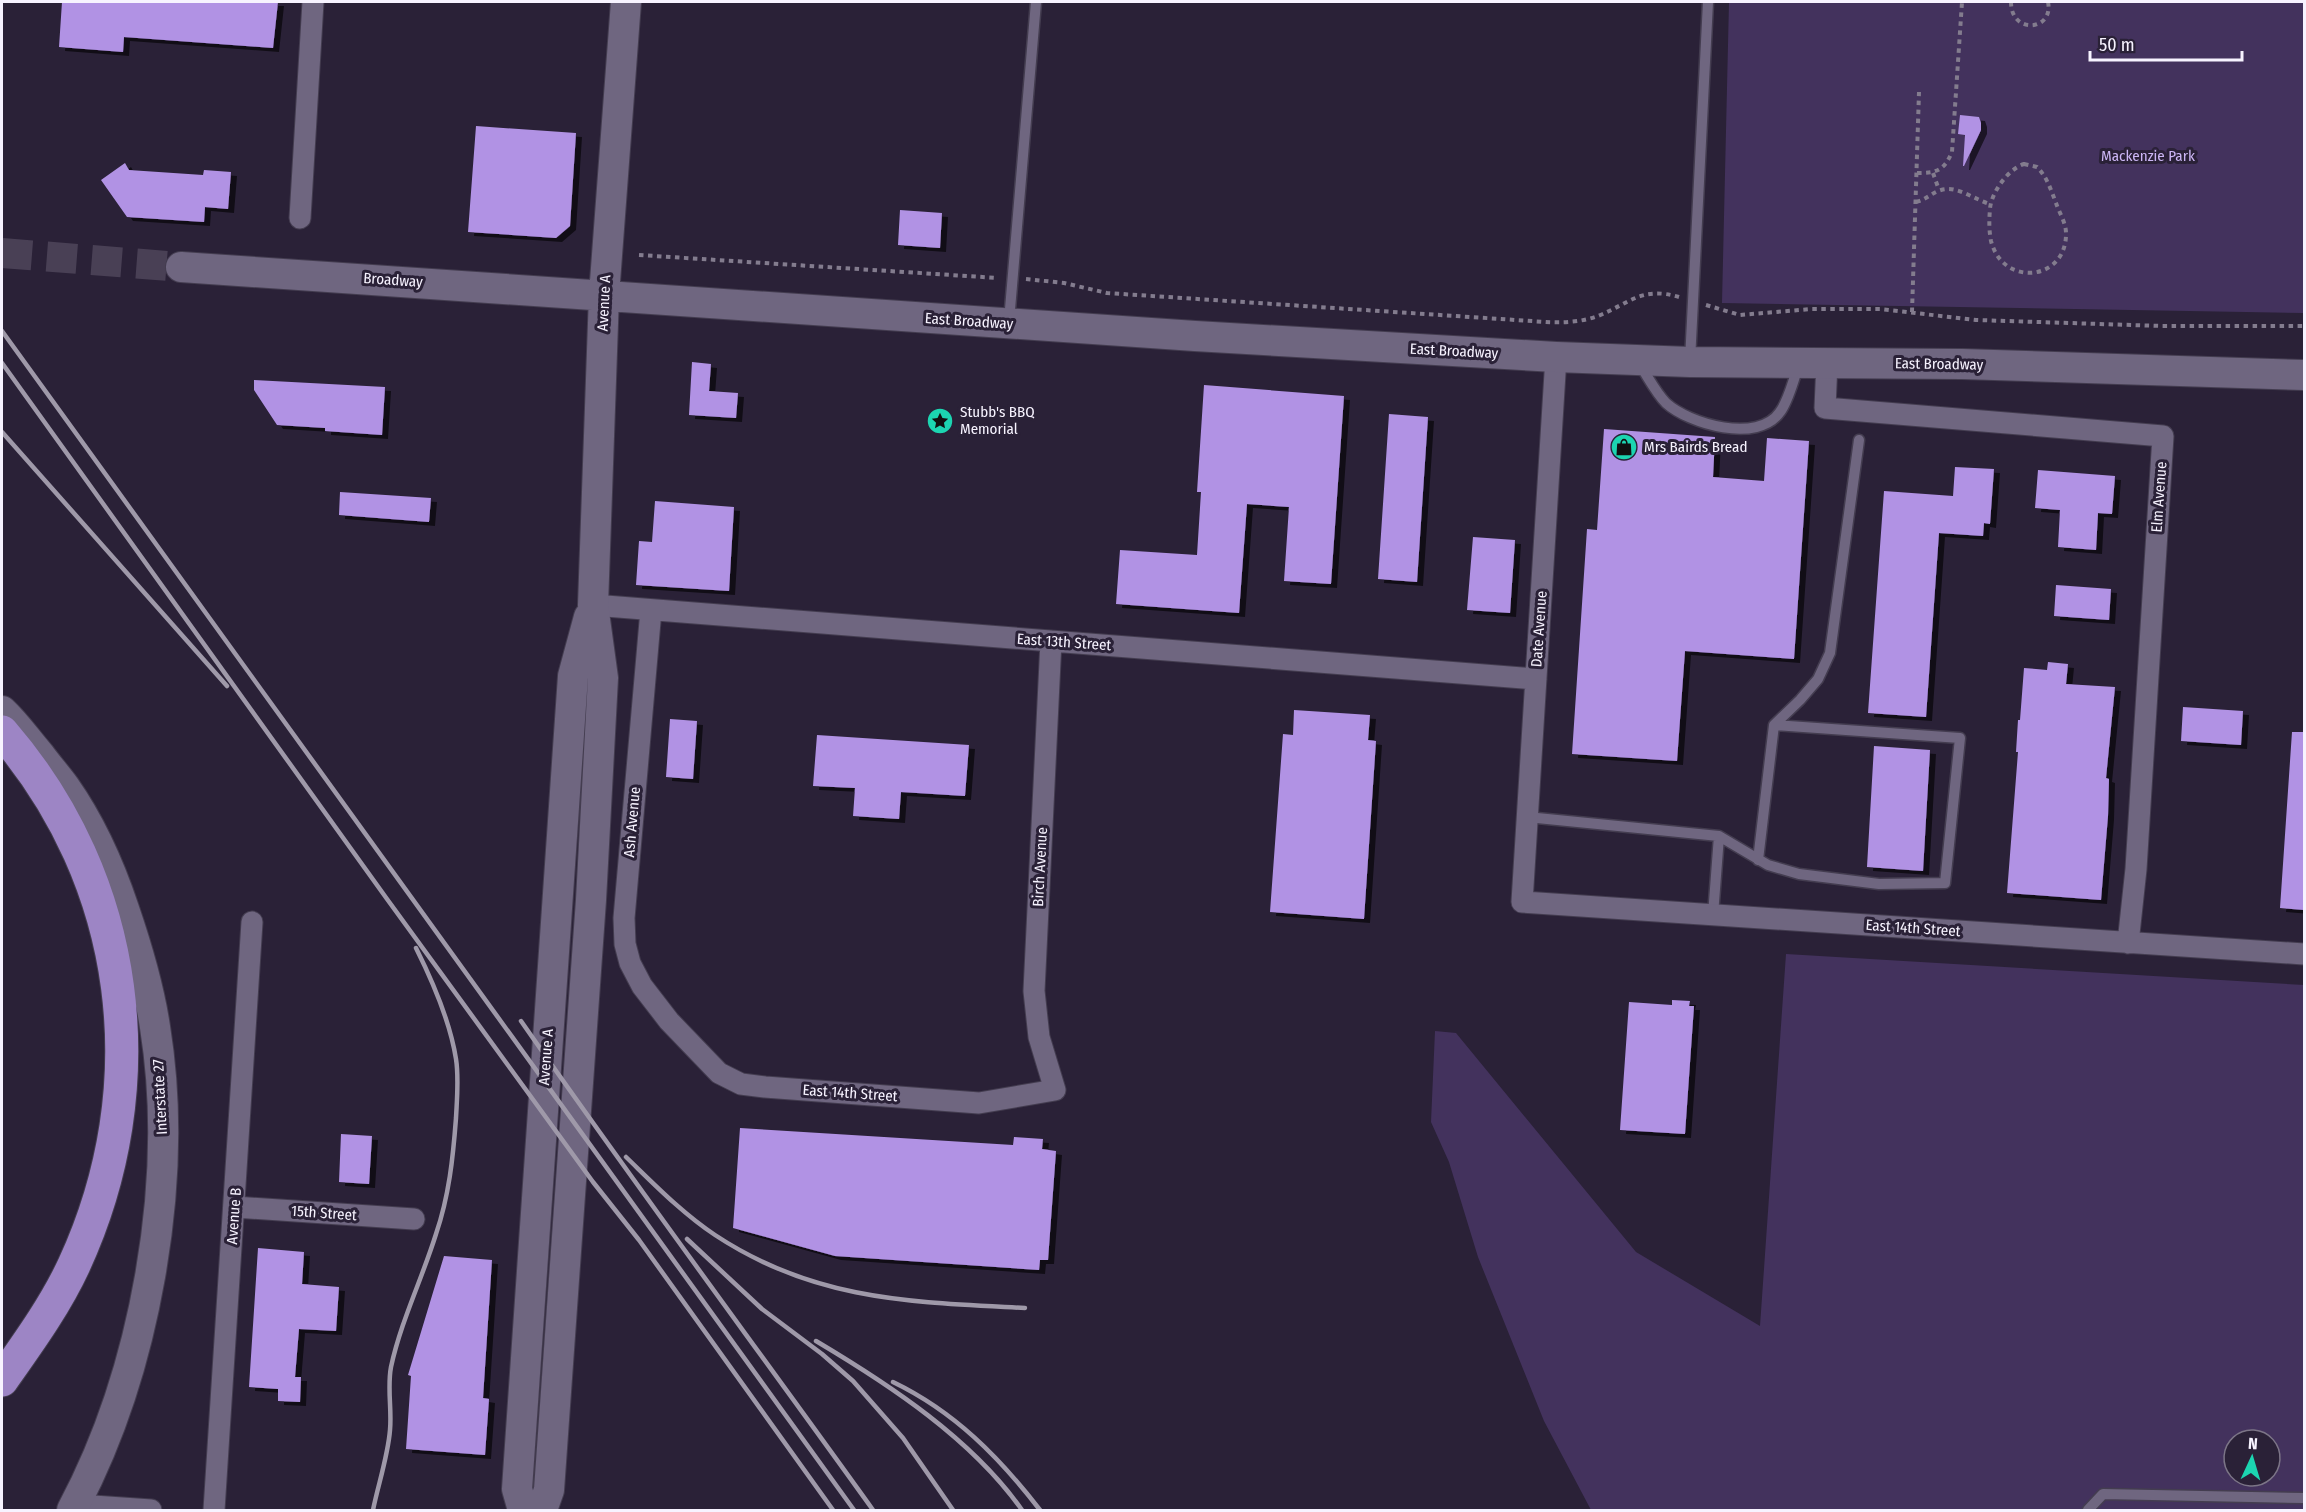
<svg xmlns="http://www.w3.org/2000/svg" width="2306" height="1512" viewBox="0 0 2306 1512" font-family="'Fira Sans Condensed',sans-serif">
	<style>
		.park { fill: #43325d; fill-rule: evenodd }
		.building { fill: #b192e4; filter: url(#shadow) }
		.lines { fill: none; stroke-linecap: round; stroke-linejoin: round }
		.secondary-tunnel { stroke: #494055; stroke-width: 30; stroke-dasharray: 30 15; stroke-linecap: butt }
		.service-casing { stroke: #443d50; stroke-width: 13 }
		.minor-casing { stroke: #443d50; stroke-width: 23 }
		.secondary-casing { stroke: #443d50; stroke-width: 32 }
		.motorway-casing { stroke: #443d50; stroke-width: 35 }
		.path { stroke: #837c8e; stroke-width: 4; stroke-dasharray: 4.5 4.5; stroke-linecap: butt }
		.service { stroke: #6f6680; stroke-width: 10 }
		.minor { stroke: #6f6680; stroke-width: 21 }
		.secondary { stroke: #6f6680; stroke-width: 30 }
		.motorway { stroke: #9d85c5; stroke-width: 33 }
		.rail { stroke: #9f99a9; stroke-width: 4.5 }
		.labels { text-anchor: middle; dominant-baseline: central; stroke-width: 6; stroke-linejoin: round; paint-order: stroke }
		.park-label { font-size: 15px; fill: #ccb6f5; stroke: #2a2137 }
		.street-label { font-size: 15px; fill: #f7f3ff; stroke: #2a2137 }
		.poi-label { font-size: 15px; fill: #f7f3ff; stroke: #2a2137; text-anchor: start }
	</style>
	<defs>
		<filter id="shadow"><feDropShadow dx="6" dy="4" stdDeviation="0" flood-color="#0009"/></filter>
	</defs>
	<rect width="100%" height="100%" fill="#2a2137"/>
	<path class="park" d="M1729,2h575v311l-582,-10z
		M1786,954l518,31v525h-713l-47,-89 -66,-164 -29,-95 -18,-40 4,-91 21,2 180,219 124,74zM2234,1440h36v36h-36z"/>
	<path class="building" d="M62,2h216l-5,46 -149,-11 -1,15 -64,-5z
		M1960,115l19,2 2,6v7l-17,36h-1l2,-31 -7,-1z
		M476,126l100,7 -6,93 -14,12 -88,-6z
		M125,163l4,7 74,5 1,-5 27,2 -3,37 -23,-2 -1,15 -77,-5 -26,-37z
		M900,210l42,3 -2,35 -42,-3z
		M692,362l19,2 -2,27 29,2 -2,25 -47,-3z
		M254,380l131,7 -3,48 -57,-4v-3l-48,-3 -23,-35z
		M1204,385l140,11 -13,188 -47,-3 5,-74 -42,-3 -8,109 -123,-9 4,-54 77,5 4,-63h-4z
		M1389,414l39,3 -11,165 -39,-3z
		M1604,429l111,8 -2,40 51,4 3,-43 42,3 -15,218 -109,-8 -8,110 -105,-7 15,-225 10,1z
		M1955,467l39,2 -4,55 -6,-1 -1,13 -44,-3 -13,184 -58,-4 16,-222 69,5z
		M2038,470l77,6 -3,38 -14,-1 -2,37 -38,-3 2,-37 -25,-2z
		M340,492l91,6 -2,24 -90,-7z
		M655,501l79,6 -5,84 -93,-6 3,-44 13,1z
		M1473,537l42,3 -5,73 -43,-3z
		M2056,585l55,4 -2,31 -55,-4z
		M2048,662l20,2 -2,20 49,3 -9,91 3,1 -1,37 -7,84 -94,-7 11,-141h-2l2,-32h2l4,-52 23,2z
		M2183,707l60,4 -2,34 -60,-4z
		M1294,710l76,5 -2,25 8,1 -12,178 -94,-7 13,-178 10,1z
		M670,719l27,2 -4,58 -27,-2z
		M2292,732h12v178l-24,-2z
		M817,735l152,10 -4,51 -64,-4 -2,27 -46,-3 2,-28 -42,-2z
		M1874,746l56,4 -7,121 -56,-4z
		M1672,1000l18,1 -1,5h5l-9,128 -65,-4 9,-128 43,3z
		M740,1128l273,17 1,-8 29,2 -1,10 14,2 -8,109h-8l-1,10 -204,-14 -102,-28z
		M341,1134l31,2 -3,48 -30,-2z
		M258,1248l46,4 -2,32 37,3 -3,44 -37,-2 -4,48h6l-1,25 -22,-1v-12l-29,-2z
		M444,1256l48,4 -9,138 6,1 -4,56 -79,-6 5,-73 -3,-1z"/>
	<g class="lines">
		<path class="secondary-tunnel" d="M2,253l179,14"/>
		<defs>
			<path id="service" d="M1009,321l27,-319
				M1690,361l18,-359
				M1640,365c8,12 16,28 26,38 23,21 92,41 114,9 9,-12 13,-32 19,-47
				M1774,725l26,-25 18,-21 12,-26 29,-213
				M1527,817l192,19 -6,79
				M1719,836l49,29 31,9 80,10 66,-1 15,-145 -186,-13 -16,135
				M2088,1510l15,-16 201,4"/>
			<path id="minor" d="M300,218l13,-216
				M1556,357l-34,545 782,52
				M1827,362l-2,46 338,28 -27,433 -8,74
				M593,605l943,74
				M651,610l-27,308 1,26 5,19 12,23 27,35 50,52 22,11 24,3 214,16 76,-13 -16,-53 -5,-46 17,-350
				M235,1207l179,12
				M76,1502l17,4 58,4
				M214,1510l38,-588"/>
			<path id="secondary" d="M181,267l1014,69 361,21 134,5 272,2 342,11
				M2,711c14,13 25,29 38,44 8,11 17,21 25,32 26,37 45,80 59,122 13,38 25,78 31,118 25,155 -10,346 -83,483
				M523,1510l-6,-21 56,-813 16,-59
				M542,1510l7,-20 42,-590 12,-222 -10,-73 11,-310 22,-293"/>
			<path id="motorway" d="M2,732c129,149 155,353 72,533 -19,41 -46,78 -72,115"/>
		</defs>
		<use href="#service" class="service-casing"/>
		<use href="#minor" class="minor-casing"/>
		<use href="#secondary" class="secondary-casing"/>
		<use href="#motorway" class="motorway-casing"/>
		<path class="path" d="M2011,2c0,33 43,29 37,0
			M2024,164l13,3c10,10 14,23 19,36 3,9 10,20 10,30 1,48 -63,55 -75,8 -2,-10 -2,-21 -1,-32 1,-16 18,-40 34,-45z
			M1917,173c19,0 27,-2 35,-21l10,-150
			M1933,173l6,17
			M1916,202c10,-2 15,-9 25,-12 16,-5 34,10 49,14
			M639,255l359,23
			M1026,279l38,4 43,10 439,29c17,1 36,0 52,-6 32,-13 44,-30 81,-19
			M1706,305l34,10 71,-6h69l96,11 186,6h142
			M1912,312l7,-220"/>
		<use href="#service" class="service"/>
		<use href="#minor" class="minor"/>
		<use href="#secondary" class="secondary"/>
		<use href="#motorway" class="motorway"/>
		<path class="rail" d="M2,331l852,1179
			M2,363l385,536 206,283 46,58 194,270
			M2,432l225,254
			M521,1021c115,165 235,326 352,489
			M626,1157c28,27 56,56 89,78 100,66 196,67 310,73
			M687,1239l75,70 60,45 31,27 50,57 50,72
			M816,1341c74,44 156,98 206,169
			M893,1382c62,30 106,75 147,128
			M373,1510c5,-25 15,-54 17,-80 2,-21 -3,-42 1,-63 10,-46 31,-88 45,-133 13,-38 17,-76 20,-116 1,-20 3,-40 0,-59 -6,-38 -23,-77 -40,-111"/>
	</g>
	<defs>
		<symbol id="sight-disc" viewBox="-11 -11 22 22"><circle r="9.5" fill="#1cd5b1" stroke="#2a2137"/><path d="M0-6L1.8-2.2L6-1.7L2.9 1.2L3.7 5.4L0 3.3L-3.7 5.4L-2.9 1.2L-6-1.7L-1.8-2.2Z" fill="#111"/></symbol>
		<symbol id="shop-disc" viewBox="-11 -11 22 22"><circle r="9.5" fill="#1cd5b1" stroke="#2a2137"/><path d="M-5-2.5h2.3a2.7 3.5 0 0 1 5.4 0H5L5.5 6h-11ZM-1.5-2.5h3a1.5 2.3 0 0 0-3 0Z" fill="#111"/></symbol>
	</defs>
	<g fill-rule="evenodd">
		<use href="#sight-disc" x="925" y="406" width="30" height="30"/>
		<use href="#shop-disc" x="1609" y="432" width="30" height="30"/>
	</g>
	<g class="labels">
		<g class="park-label">
			<text x="2148" y="156">Mackenzie Park</text>
		</g>
		<g class="street-label">
			<text transform="translate(393 280) rotate(4)">Broadway</text>
			<text transform="translate(604 303) rotate(-87)">Avenue A</text>
			<text transform="translate(969 321) rotate(4)">East Broadway</text>
			<text transform="translate(1454 351) rotate(3)">East Broadway</text>
			<text transform="translate(1939 364) rotate(1)">East Broadway</text>
			<text transform="translate(2159 497) rotate(-86)">Elm Avenue</text>
			<text transform="translate(1539 629) rotate(-86)">Date Avenue</text>
			<text transform="translate(1064 642) rotate(4)">East 13th Street</text>
			<text transform="translate(632 822) rotate(-85)">Ash Avenue</text>
			<text transform="translate(1040 867) rotate(-87)">Birch Avenue</text>
			<text transform="translate(1913 928) rotate(4)">East 14th Street</text>
			<text transform="translate(546 1057) rotate(-86)">Avenue A</text>
			<text transform="translate(850 1093) rotate(4)">East 14th Street</text>
			<text transform="translate(160 1097) rotate(-93)">Interstate 27</text>
			<text transform="translate(324 1213) rotate(4)">15th Street</text>
			<text transform="translate(234 1216) rotate(-86)">Avenue B</text>
		</g>
		<g class="poi-label">
			<text x="960" y="412">Stubb's BBQ<tspan x="960" dy="17">Memorial</tspan></text>
			<text x="1644" y="447">Mrs Bairds Bread</text>
		</g>
	</g>
	<rect width="2306" height="1512" fill="none" stroke="#f7f3ff" stroke-width="6"/>
	<g transform="translate(2252 1458) rotate(4)"><circle r="28" fill="#2a2137" stroke="#7c7587" stroke-width="1.5"/>
	<path d="M0-4.5L10 22L0 15L-10 22Z" fill="#1cd5b1"/>
	<text y="-9" font-size="16" font-weight="bold" text-anchor="middle" fill="#f7f3ff">N</text>
	</g>
	<path d="M2090 51v9h152v-9" fill="none" stroke="#f7f3ff" stroke-width="3"/>
	<text x="2099" y="51" font-size="18" fill="#f7f3ff" stroke="#2a2137" stroke-width="4.5" paint-order="stroke">50 m</text>
</svg>
